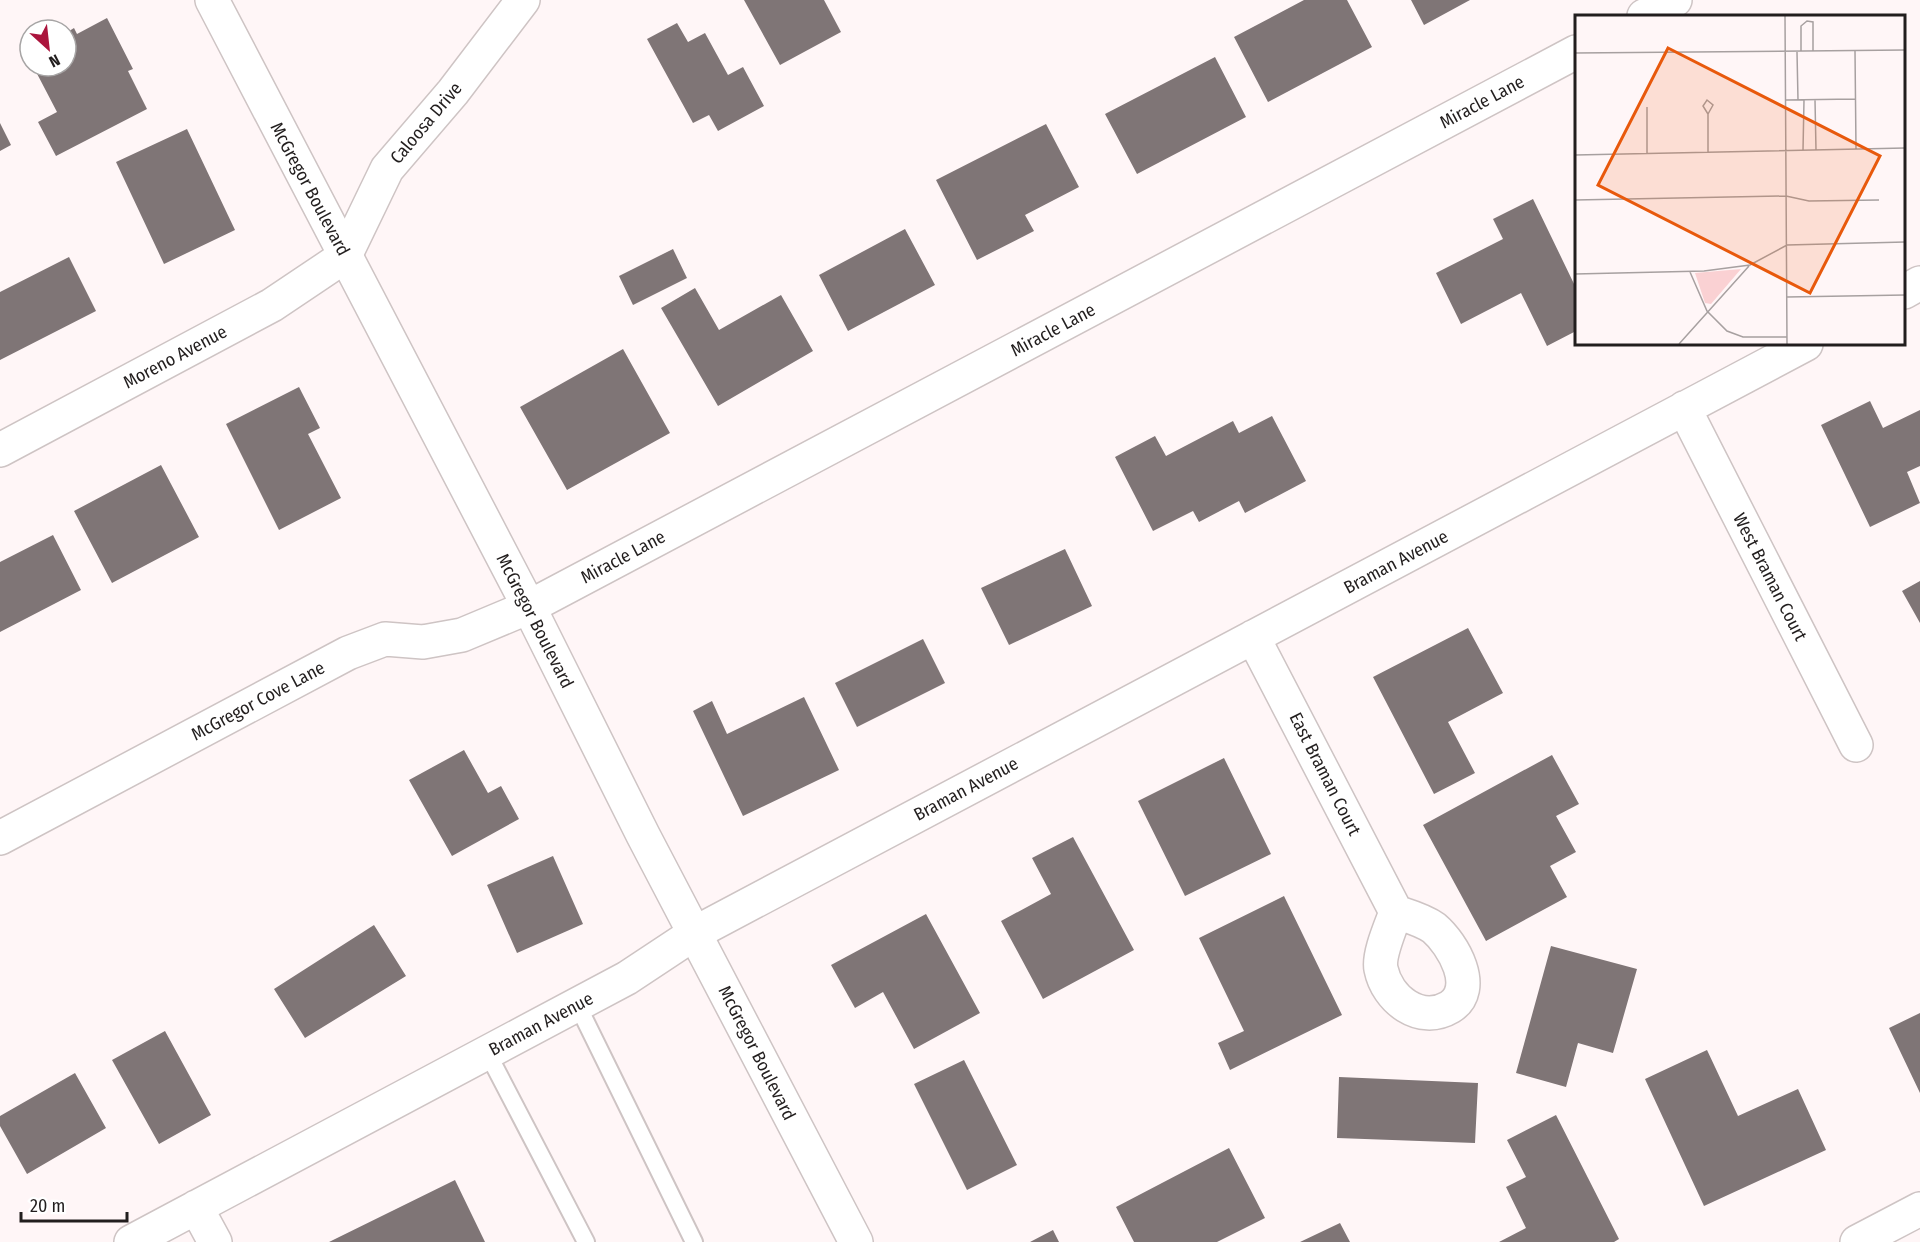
<svg xmlns="http://www.w3.org/2000/svg" width="1920" height="1242" viewBox="0 0 1920 1242" font-family="'Fira Sans Condensed',sans-serif">
	<style>
		.building { fill: #7f7576 }
		.lines { fill: none; stroke-linecap: round; stroke-linejoin: round }
		.service-casing { stroke: #cec4c4; stroke-width: 20 }
		.minor-casing { stroke: #cec4c4; stroke-width: 36 }
		.secondary-casing { stroke: #cec4c4; stroke-width: 36 }
		.service { stroke: #fff; stroke-width: 16 }
		.minor { stroke: #fff; stroke-width: 33 }
		.secondary { stroke: #fff; stroke-width: 33 }
		.labels { text-anchor: middle; dominant-baseline: central; stroke-width: 6; stroke-linejoin: round; paint-order: stroke }
		.street-label { font-size: 18px; fill: #221e1e; stroke: #fff }
		.inset-road { fill: none; stroke: #a7a0a0; stroke-width: 1.5 }
		.view { fill: #e8590c; fill-opacity: 0.15; stroke: #e8590c; stroke-width: 3 }
		.inset-edge { fill: none; stroke: #221e1e; stroke-width: 3 }
	</style>
	<rect width="100%" height="100%" fill="#fff6f7"/>
	<path class="building" d="M744,0h80l17,32 -61,33z
		M1304,0h43l25,47 -104,55 -34,-65z
		M1411,0h59l-46,25z
		M107,18l26,51 -5,2 19,38 -91,47 -18,-34 19,-10 -24,-46h33v-33l8,-5 3,6z
		M677,23l11,19 17,-9 23,42 15,-8 21,39 -46,25 -9,-16 -16,8 -46,-84z
		M1215,57l31,60 -109,57 -32,-60z
		M0,123l11,22 -11,6z
		M1046,124l33,63 -54,28 9,16 -57,29 -41,-80z
		M187,129l48,101 -71,34 -48,-102z
		M1533,199l43,89v43l-29,15 -26,-53 -60,31 -25,-51 67,-34 -10,-20z
		M905,229l30,56 -87,46 -29,-56z
		M673,249l14,29 -54,27 -14,-29z
		M69,257l27,54 -96,49v-68z
		M695,288l24,42 62,-35 32,56 -95,55 -57,-98z
		M623,349l47,84 -103,57 -47,-83z
		M299,387l21,41 -12,6 33,64 -62,32 -53,-106z
		M1870,401l13,27 37,-18v56l-13,6 13,31 -50,24 -49,-102z
		M1272,416l34,65 -61,32 -6,-12 -40,21 -6,-11 -40,20 -38,-74 40,-21 11,20 67,-35 6,12z
		M161,465l38,72 -87,46 -38,-72z
		M53,535l28,55 -81,42v-70z
		M1065,549l27,57 -83,39 -28,-57z
		M1920,581v42l-18,-32z
		M1468,628l35,65 -55,29 27,51 -41,21 -61,-117z
		M923,639l22,44 -88,44 -22,-44z
		M804,697l35,73 -96,46 -50,-105 19,-10 15,33z
		M464,750l24,43 13,-7 18,33 -67,37 -43,-76z
		M1552,755l27,49 -23,12 20,36 -26,14 17,31 -81,44 -63,-116z
		M1224,758l47,96 -86,42 -47,-95z
		M1073,837l61,113 -91,49 -42,-78 50,-27 -19,-36z
		M553,856l30,68 -66,29 -30,-68z
		M1284,896l58,119 -112,55 -12,-27 26,-12 -45,-93z
		M926,914l54,99 -66,36 -31,-57 -28,16 -24,-43z
		M374,925l32,51 -101,62 -31,-49z
		M1551,946l86,23 -24,84 -35,-10 -12,44 -50,-14z
		M1920,1013v80l-31,-65z
		M165,1031l46,84 -52,29 -47,-84z
		M1707,1050l31,66 60,-27 28,61 -122,56 -59,-127z
		M964,1060l53,105 -50,25 -53,-106z
		M75,1073l31,55 -79,46 -27,-48v-10z
		M1339,1077l139,6 -3,60 -138,-5z
		M1556,1115l63,124 -5,3h-115l27,-14 -20,-41 20,-10 -19,-37z
		M1229,1148l36,70 -48,24h-83l-18,-35z
		M455,1180l30,62h-156z
		M1340,1223l10,19h-50z
		M1053,1230l6,12h-29z"/>
	<g class="lines">
		<defs>
			<path id="service" d="M577,1004l117,238
				M487,1052l99,190"/>
			<path id="minor" d="M1644,16l31,-16
				M1904,292l16,-9
				M1684,408l172,337
				M0,450l272,-145 73,-49 42,-87 66,-77 70,-92
				M1253,637l143,275c12,4 27,8 38,16 19,16 45,61 16,79 -30,18 -63,-8 -69,-38 -3,-14 10,-43 15,-57
				M0,838l348,-185 37,-14 38,3 39,-7 67,-28 1047,-555
				M196,1207l19,35
				M131,1242l496,-264 68,-45 1111,-589
				M1857,1242l63,-33"/>
			<path id="secondary" d="M212,0l317,607 114,228 213,407"/>
		</defs>
		<use href="#service" class="service-casing"/>
		<use href="#minor" class="minor-casing"/>
		<use href="#secondary" class="secondary-casing"/>
		<use href="#service" class="service"/>
		<use href="#minor" class="minor"/>
		<use href="#secondary" class="secondary"/>
	</g>
	<g class="labels">
		<g class="street-label">
			<text transform="translate(1482 102) rotate(-28)">Miracle Lane</text>
			<text transform="translate(426 123) rotate(-50)">Caloosa Drive</text>
			<text transform="translate(310 189) rotate(62)">McGregor Boulevard</text>
			<text transform="translate(1053 330) rotate(-28)">Miracle Lane</text>
			<text transform="translate(175 357) rotate(-28)">Moreno Avenue</text>
			<text transform="translate(623 557) rotate(-28)">Miracle Lane</text>
			<text transform="translate(1396 562) rotate(-28)">Braman Avenue</text>
			<text transform="translate(1770 577) rotate(63)">West Braman Court</text>
			<text transform="translate(535 621) rotate(63)">McGregor Boulevard</text>
			<text transform="translate(258 701) rotate(-28)">McGregor Cove Lane</text>
			<text transform="translate(1325 774) rotate(63)">East Braman Court</text>
			<text transform="translate(966 789) rotate(-28)">Braman Avenue</text>
			<text transform="translate(541 1024) rotate(-28)">Braman Avenue</text>
			<text transform="translate(757 1053) rotate(63)">McGregor Boulevard</text>
		</g>
	</g>
	<g transform="translate(1575 15)">
		<rect width="330" height="330" fill="#fff6f7"/>
		<path d="M166,254l-30,35 -6,-1 -10,-30z" fill="#fad1d3"/>
		<path class="inset-road" d="M210,1l2,328M226,36v-25l6,-5 6,1v29M280,36l1,98M222,37l1,48M0,38l330,-3M211,85l69,-1M240,85l1,50M72,92v46M133,99l5,-9 -6,-5 -4,6 5,8v38M228,135l1,-50M0,140l330,-7M0,185l211,-4 23,5 70,-1M115,257l17,39 20,20 16,6h44M0,259l129,-3 46,-6 37,-20 118,-3M212,282l118,-2M104,329l70,-78"/>
		<path class="view" d="M93,33l212,108 -70,137 -212,-108z"/>
		<rect width="330" height="330" class="inset-edge"/>
	</g>
	<g transform="translate(48 48) rotate(153)"><circle r="28" fill="#ffffff" stroke="#a7a5a5" stroke-width="1.5"/>
	<path d="M0-4.5L10 22L0 15L-10 22Z" fill="#ab153d"/>
	<text y="-9" font-size="16" font-weight="bold" text-anchor="middle" fill="#221e1e">N</text>
	</g>
	<path d="M21 1212v9h106v-9" fill="none" stroke="#221e1e" stroke-width="3"/>
	<text x="30" y="1212" font-size="18" fill="#221e1e" stroke="#ffffff" stroke-width="4.5" paint-order="stroke">20 m</text>
</svg>
